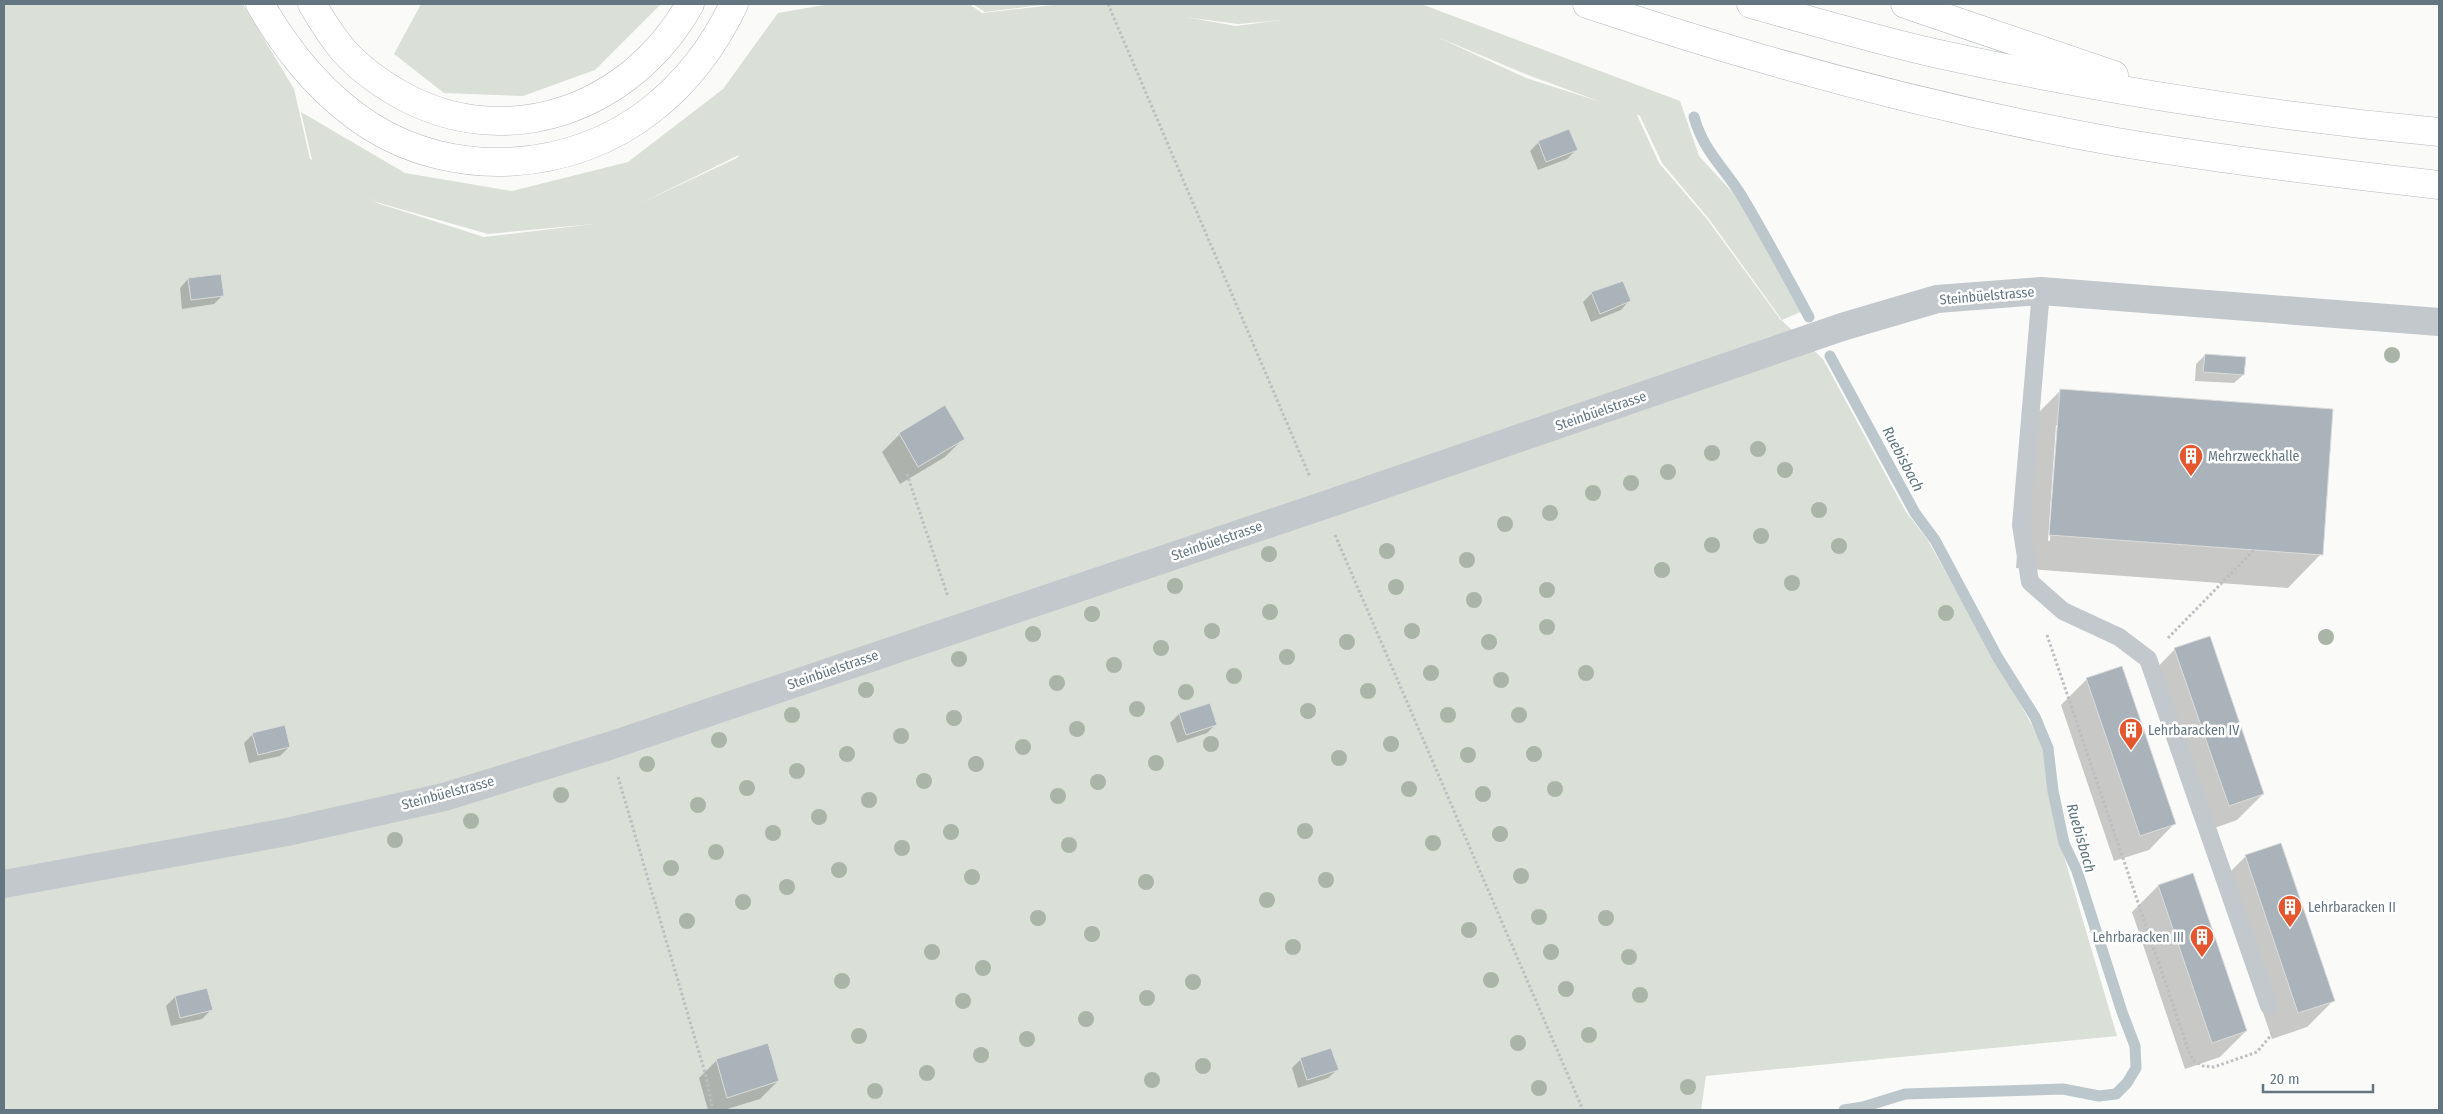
<svg xmlns="http://www.w3.org/2000/svg" width="2443" height="1114" viewBox="0 0 2443 1114" font-family="'Fira Sans Condensed',sans-serif">
	<style>
		.green { fill: #dadfd7; fill-rule: evenodd }
		.shadow { fill: #0003; fill-rule: evenodd }
		.lines { fill: none; stroke-linecap: round; stroke-linejoin: round }
		.stream { stroke: #bbc7cb; stroke-width: 11 }
		.building { fill: #aab3b9; stroke: #dcdcda }
		.motorway-casing { stroke: #b4b9bd; stroke-width: 29 }
		.path { stroke: #bbbfc2; stroke-width: 3; stroke-dasharray: 2.5 2.5; stroke-linecap: butt }
		.service { stroke: #c3c8cc; stroke-width: 18 }
		.minor { stroke: #c3c8cc; stroke-width: 28 }
		.motorway { stroke: #fff; stroke-width: 28 }
		.tree { fill: #aab4a7 }
		.labels { text-anchor: middle; dominant-baseline: central; stroke-width: 5; stroke-linejoin: round; paint-order: stroke }
		.street-label { font-size: 14px; fill: #657683; stroke: #fff }
		.poi-label { font-size: 14px; fill: #657683; stroke: #fff; text-anchor: start }
		.water-label { font-size: 15px; font-style: italic; fill: #60757c; stroke: #fff }
	</style>
	<rect width="100%" height="100%" fill="#fafaf8"/>
	<path class="green" d="M4,4h239l51,85 16,70 2,1 -11,-48 104,61 107,18 116,-29 95,-73 55,-76 52,-9h139l13,9 79,-9h360l259,97 19,55 35,38 69,117 -21,9 -73,-101 -47,-56 -22,-47 -3,-1 22,48 48,56 73,100 43,40 83,153 21,27 119,211 15,96 56,190 -411,40 -5,34h-1697zM1185,17l53,7 44,-4 -46,6zM1435,36l93,39 73,27 -75,-24zM742,152l-5,6 -98,46 100,-49zM362,192l14,10 112,32 105,-10 -109,13 -107,-34z
		M421,4h240l-66,66 -72,26 -79,-3 -50,-39z
		M972,4h77l-64,8z"/>
	<path class="shadow" d="M1539,142l37,8 -9,9 -29,11 -8,-19z
		M188,279l34,17 -8,8 -32,5 -2,-21z
		M1592,293l37,8 -8,9 -30,12 -8,-20z
		M2205,355l38,20 -9,8 -39,-2 1,-17z
		M2060,391l261,163 -33,34 -272,-20 11,-144zM2056,425h2l-8,116h-2z
		M900,434l63,5 -18,18 -45,27 -18,-32z
		M2175,649l88,145 -26,26 -34,12 -54,-156z
		M2087,679l88,144 -26,27 -35,11 -53,-156z
		M1209,705l7,19 -9,9 -30,10 -7,-20 9,-9z
		M253,734l36,13 -9,9 -31,7 -5,-20z
		M2246,856l87,145 -26,26 -35,12 -53,-156z
		M2193,874l53,157 -26,26 -35,12 -53,-157 26,-26z
		M175,997l36,13 -9,9 -31,7 -5,-20z
		M1301,1059l36,11 -9,8 -30,10 -6,-20z
		M717,1060l61,21 -18,18 -36,11h-16l-9,-32z"/>
	<g class="lines">
		<path class="stream" d="M1694,117c10,35 29,49 47,78 24,40 46,81 68,122
			M1830,356l85,157 20,27 63,118 37,59 13,31 5,43 11,52 13,28 45,141 13,34 1,22 -9,15 -11,11 -17,2 -36,-7 -158,5 -42,13 -19,3"/>
	</g>
	<path class="building" d="M1569,129l9,21 -32,12 -8,-21z
		M221,274l3,22 -33,4 -3,-22z
		M1623,281l8,20 -31,13 -9,-22z
		M2205,354l41,3 -2,18 -41,-3z
		M2060,389l273,20 -10,146 -274,-20z
		M945,405l20,34 -47,28 -19,-34z
		M2210,636l54,158 -35,12 -55,-158z
		M2122,666l54,158 -36,12 -54,-158z
		M1210,703l7,22 -31,10 -7,-22z
		M285,725l5,22 -32,8 -6,-22z
		M2281,843l54,158 -37,12 -53,-158z
		M2193,873l54,158 -35,12 -54,-158z
		M207,988l6,22 -33,8 -5,-22z
		M768,1043l11,38 -52,17 -11,-39z
		M1331,1048l8,22 -32,10 -7,-22z"/>
	<g class="lines">
		<defs>
			<path id="motorway" d="M260,4c28,49 62,91 110,122 85,54 203,46 281,-16 36,-28 64,-66 83,-106
				M312,4c10,17 19,32 32,47 16,18 36,32 57,44 107,59 231,13 289,-91
				M1587,4c173,58 350,106 530,138 107,18 214,31 322,43
				M1751,4c61,17 122,35 183,49 167,37 335,63 505,79
				M1905,4l209,71"/>
		</defs>
		<use href="#motorway" class="motorway-casing"/>
		<path class="path" d="M1108,4l202,473
			M907,474l41,123
			M1335,535l248,575
			M2047,635l142,417 5,9 9,5 11,1 43,-15 15,-18
			M2168,638l86,-88
			M618,777l88,299 7,34"/>
		<path class="service" d="M2041,291l-20,234 9,57 33,29 56,26 29,22 121,347"/>
		<path class="minor" d="M4,884l283,-52 157,-35 165,-51 713,-240 520,-179 95,-28 104,-8 398,31"/>
		<use href="#motorway" class="motorway"/>
	</g>
	<g class="tree">
		<circle cx="2392" cy="355" r="8"/>
		<circle cx="1758" cy="449" r="8"/>
		<circle cx="1712" cy="453" r="8"/>
		<circle cx="1785" cy="470" r="8"/>
		<circle cx="1668" cy="472" r="8"/>
		<circle cx="1631" cy="483" r="8"/>
		<circle cx="1593" cy="493" r="8"/>
		<circle cx="1819" cy="510" r="8"/>
		<circle cx="1550" cy="513" r="8"/>
		<circle cx="1505" cy="524" r="8"/>
		<circle cx="1761" cy="536" r="8"/>
		<circle cx="1712" cy="545" r="8"/>
		<circle cx="1839" cy="546" r="8"/>
		<circle cx="1387" cy="551" r="8"/>
		<circle cx="1269" cy="554" r="8"/>
		<circle cx="1467" cy="560" r="8"/>
		<circle cx="1662" cy="570" r="8"/>
		<circle cx="1792" cy="583" r="8"/>
		<circle cx="1175" cy="586" r="8"/>
		<circle cx="1396" cy="587" r="8"/>
		<circle cx="1547" cy="590" r="8"/>
		<circle cx="1474" cy="600" r="8"/>
		<circle cx="1270" cy="612" r="8"/>
		<circle cx="1946" cy="613" r="8"/>
		<circle cx="1092" cy="614" r="8"/>
		<circle cx="1547" cy="627" r="8"/>
		<circle cx="1212" cy="631" r="8"/>
		<circle cx="1412" cy="631" r="8"/>
		<circle cx="1033" cy="634" r="8"/>
		<circle cx="2326" cy="637" r="8"/>
		<circle cx="1347" cy="642" r="8"/>
		<circle cx="1489" cy="642" r="8"/>
		<circle cx="1161" cy="648" r="8"/>
		<circle cx="1287" cy="657" r="8"/>
		<circle cx="959" cy="659" r="8"/>
		<circle cx="1114" cy="665" r="8"/>
		<circle cx="1431" cy="673" r="8"/>
		<circle cx="1586" cy="673" r="8"/>
		<circle cx="1234" cy="676" r="8"/>
		<circle cx="1501" cy="680" r="8"/>
		<circle cx="1057" cy="683" r="8"/>
		<circle cx="866" cy="690" r="8"/>
		<circle cx="1368" cy="691" r="8"/>
		<circle cx="1186" cy="692" r="8"/>
		<circle cx="1137" cy="709" r="8"/>
		<circle cx="1308" cy="711" r="8"/>
		<circle cx="792" cy="715" r="8"/>
		<circle cx="1448" cy="715" r="8"/>
		<circle cx="1519" cy="715" r="8"/>
		<circle cx="954" cy="718" r="8"/>
		<circle cx="1077" cy="729" r="8"/>
		<circle cx="901" cy="736" r="8"/>
		<circle cx="719" cy="740" r="8"/>
		<circle cx="1211" cy="744" r="8"/>
		<circle cx="1391" cy="744" r="8"/>
		<circle cx="1023" cy="747" r="8"/>
		<circle cx="847" cy="754" r="8"/>
		<circle cx="1534" cy="754" r="8"/>
		<circle cx="1468" cy="755" r="8"/>
		<circle cx="1339" cy="758" r="8"/>
		<circle cx="1156" cy="763" r="8"/>
		<circle cx="647" cy="764" r="8"/>
		<circle cx="976" cy="764" r="8"/>
		<circle cx="797" cy="771" r="8"/>
		<circle cx="924" cy="781" r="8"/>
		<circle cx="1098" cy="782" r="8"/>
		<circle cx="747" cy="788" r="8"/>
		<circle cx="1409" cy="789" r="8"/>
		<circle cx="1555" cy="789" r="8"/>
		<circle cx="1483" cy="794" r="8"/>
		<circle cx="561" cy="795" r="8"/>
		<circle cx="1058" cy="796" r="8"/>
		<circle cx="869" cy="800" r="8"/>
		<circle cx="698" cy="805" r="8"/>
		<circle cx="819" cy="817" r="8"/>
		<circle cx="471" cy="821" r="8"/>
		<circle cx="1305" cy="831" r="8"/>
		<circle cx="951" cy="832" r="8"/>
		<circle cx="773" cy="833" r="8"/>
		<circle cx="1500" cy="834" r="8"/>
		<circle cx="395" cy="840" r="8"/>
		<circle cx="1433" cy="843" r="8"/>
		<circle cx="1069" cy="845" r="8"/>
		<circle cx="902" cy="848" r="8"/>
		<circle cx="716" cy="852" r="8"/>
		<circle cx="671" cy="868" r="8"/>
		<circle cx="839" cy="870" r="8"/>
		<circle cx="1521" cy="876" r="8"/>
		<circle cx="972" cy="877" r="8"/>
		<circle cx="1326" cy="880" r="8"/>
		<circle cx="1146" cy="882" r="8"/>
		<circle cx="787" cy="887" r="8"/>
		<circle cx="1267" cy="900" r="8"/>
		<circle cx="743" cy="902" r="8"/>
		<circle cx="1539" cy="917" r="8"/>
		<circle cx="1038" cy="918" r="8"/>
		<circle cx="1606" cy="918" r="8"/>
		<circle cx="687" cy="921" r="8"/>
		<circle cx="1469" cy="930" r="8"/>
		<circle cx="1092" cy="934" r="8"/>
		<circle cx="1293" cy="947" r="8"/>
		<circle cx="932" cy="952" r="8"/>
		<circle cx="1551" cy="952" r="8"/>
		<circle cx="1629" cy="957" r="8"/>
		<circle cx="983" cy="968" r="8"/>
		<circle cx="1491" cy="980" r="8"/>
		<circle cx="842" cy="981" r="8"/>
		<circle cx="1193" cy="982" r="8"/>
		<circle cx="1566" cy="989" r="8"/>
		<circle cx="1640" cy="995" r="8"/>
		<circle cx="1147" cy="998" r="8"/>
		<circle cx="963" cy="1001" r="8"/>
		<circle cx="1086" cy="1019" r="8"/>
		<circle cx="1589" cy="1035" r="8"/>
		<circle cx="859" cy="1036" r="8"/>
		<circle cx="1027" cy="1039" r="8"/>
		<circle cx="1518" cy="1043" r="8"/>
		<circle cx="981" cy="1055" r="8"/>
		<circle cx="1203" cy="1066" r="8"/>
		<circle cx="927" cy="1073" r="8"/>
		<circle cx="1152" cy="1080" r="8"/>
		<circle cx="1688" cy="1087" r="8"/>
		<circle cx="1539" cy="1088" r="8"/>
		<circle cx="875" cy="1091" r="8"/>
	</g>
	<defs>
		<symbol id="building-pin" viewBox="-11 -11 22 30"><path d="M0 17L-7.5 6A9.5 9.5 0 1 1 7.5 6Z" fill="#e4572e" stroke="#fff"/><path d="M-4-6H4V6H1V3H-1V6H-4ZM-2.5-4.3h1.7v1.8h-1.7ZM.8-4.3h1.7v1.8H.8ZM-2.5-1h1.7V.8h-1.7ZM.8-1h1.7V.8H.8Z" fill="#fff"/></symbol>
	</defs>
	<g fill-rule="evenodd">
		<use href="#building-pin" x="2177" y="442" width="28" height="38"/>
		<use href="#building-pin" x="2117" y="716" width="28" height="38"/>
		<use href="#building-pin" x="2276" y="893" width="28" height="38"/>
		<use href="#building-pin" x="2188" y="923" width="28" height="38"/>
	</g>
	<g class="labels">
		<g class="street-label">
			<text transform="translate(1987 296) rotate(-5)">Steinbüelstrasse</text>
			<text transform="translate(1601 411) rotate(-19)">Steinbüelstrasse</text>
			<text transform="translate(1217 541) rotate(-19)">Steinbüelstrasse</text>
			<text transform="translate(833 670) rotate(-19)">Steinbüelstrasse</text>
			<text transform="translate(448 793) rotate(-15)">Steinbüelstrasse</text>
		</g>
		<g class="poi-label">
			<text x="2208" y="456">Mehrzweckhalle</text>
			<text x="2148" y="730">Lehrbaracken IV</text>
			<text x="2308" y="907">Lehrbaracken II</text>
			<text x="2184" y="937" text-anchor="end">Lehrbaracken III</text>
		</g>
		<g class="water-label">
			<text transform="translate(1903 459) rotate(62)">Ruebisbach</text>
			<text transform="translate(2081 838) rotate(74)">Ruebisbach</text>
		</g>
	</g>
	<rect width="2443" height="1114" fill="none" stroke="#657683" stroke-width="10"/>
	<path d="M2263 1084v8h110v-8" fill="none" stroke="#657683" stroke-width="2.5"/>
	<text x="2270" y="1084" font-size="15" fill="#657683" stroke="#ffffff" stroke-width="4" paint-order="stroke">20 m</text>
</svg>
